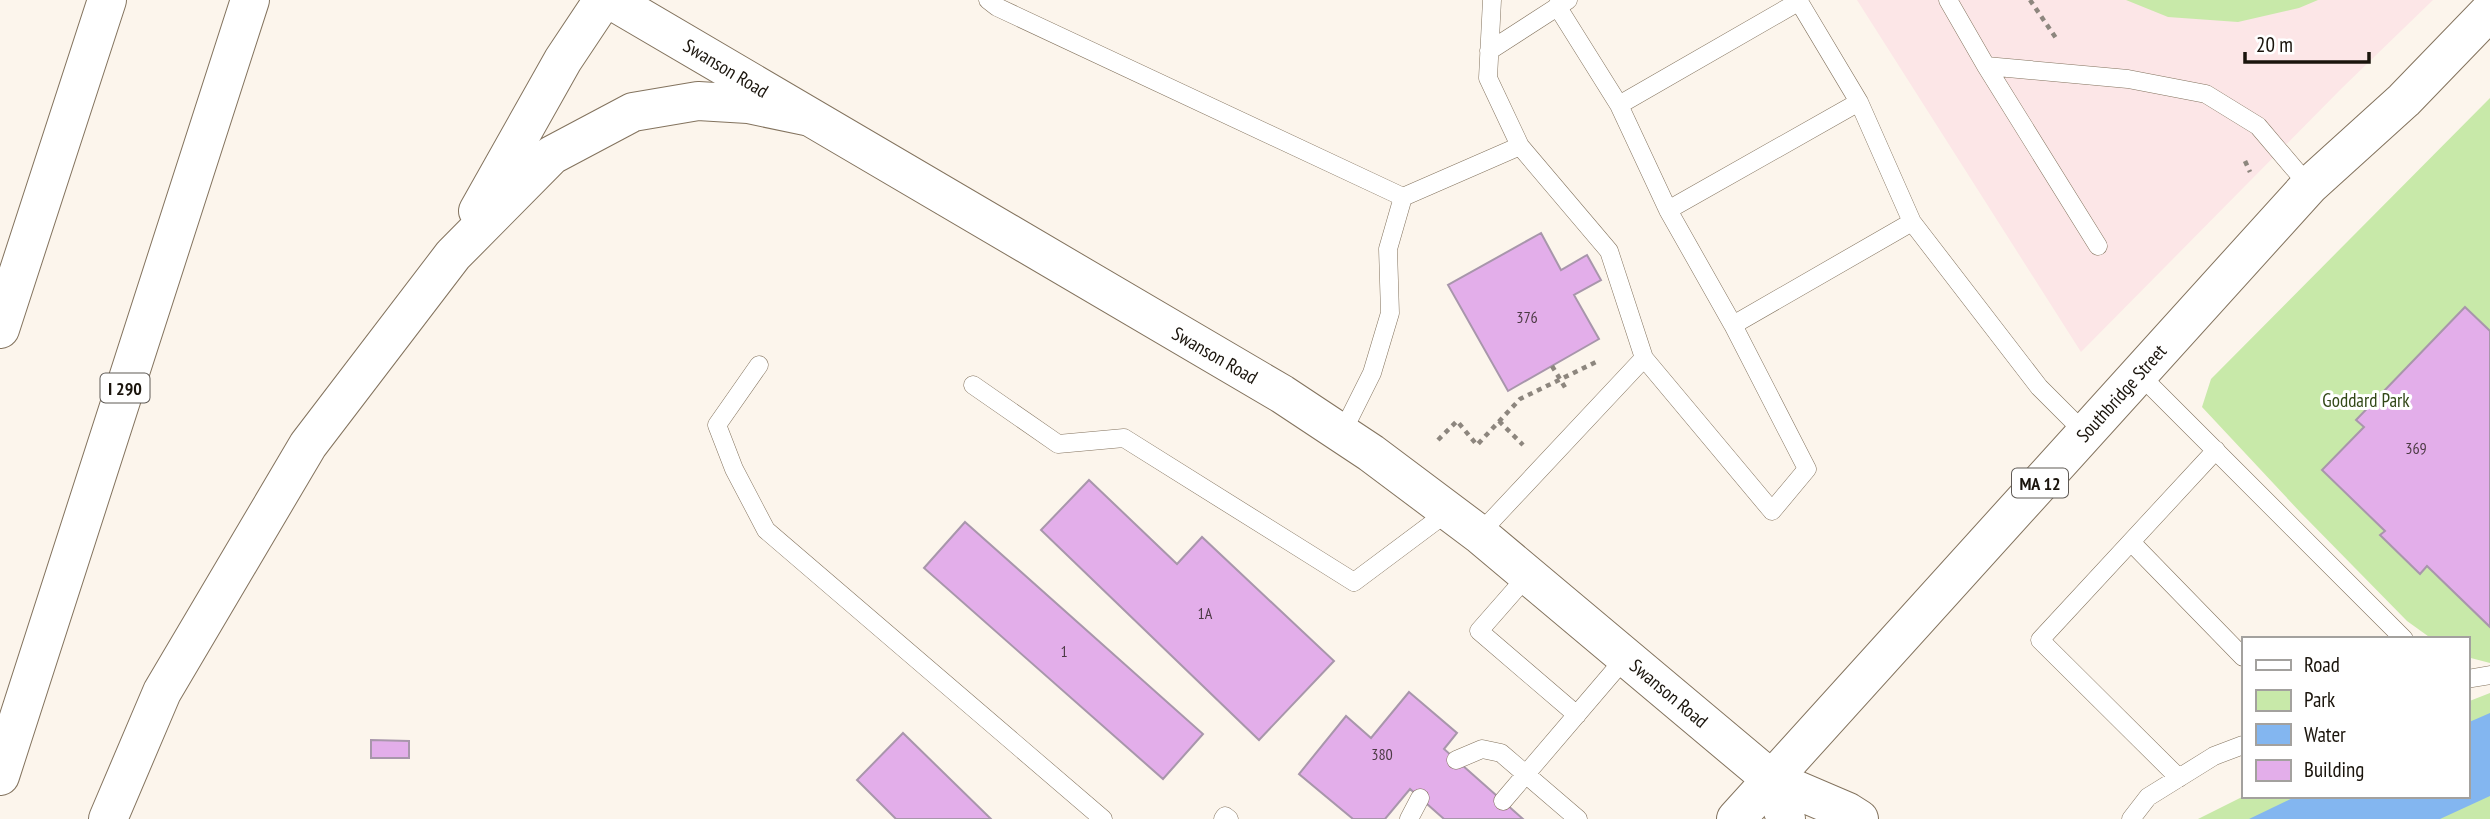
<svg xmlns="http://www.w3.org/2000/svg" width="2490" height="819" viewBox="0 0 2490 819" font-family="'PT Sans Narrow',sans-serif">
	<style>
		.education { fill: #fce6e7 }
		.green { fill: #c8e9a9 }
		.water { fill: #83b6f0 }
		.building { fill: #e3aeea; stroke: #a896ab; stroke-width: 2 }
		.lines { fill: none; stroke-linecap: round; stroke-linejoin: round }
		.service-casing { stroke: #83735e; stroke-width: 19 }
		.tertiary-casing { stroke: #83735e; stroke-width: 40 }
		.primary-casing { stroke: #83735e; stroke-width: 40 }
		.motorway-casing { stroke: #83735e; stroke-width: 40 }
		.path { stroke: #8d867e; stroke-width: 4.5; stroke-dasharray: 5 5; stroke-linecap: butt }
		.service { stroke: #fff; stroke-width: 18 }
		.tertiary { stroke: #fff; stroke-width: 38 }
		.primary { stroke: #fff; stroke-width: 38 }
		.motorway { stroke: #fff; stroke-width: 38 }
		.labels { text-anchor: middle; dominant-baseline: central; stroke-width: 6; stroke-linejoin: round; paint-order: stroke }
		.number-label { font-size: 16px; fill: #4c3a44 }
		.shield { fill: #fff; stroke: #5f5a55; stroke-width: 2 }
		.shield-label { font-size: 18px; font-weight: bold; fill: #1a140c }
		.street-label { font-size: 19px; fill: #1a140c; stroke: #fff }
		.park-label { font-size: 19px; fill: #324817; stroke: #fff }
	</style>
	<rect width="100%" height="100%" fill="#fcf5ec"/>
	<path class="education" d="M1857,0h576l-91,88 -261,264z"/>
	<path class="green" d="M2126,0h192l-19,8 -61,14 -70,-5z
		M2490,98v565l-23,-6v-18h-35l-25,-18 -106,-108 -99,-106 9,-28z
		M2490,693v126h-292l46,-23h223v-94z"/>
	<path class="water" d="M2490,713v83l-50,23h-191l48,-23h170v-73z"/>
	<path class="building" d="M1541,233l20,37 26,-15 14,25 -27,15 25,44 -91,52 -60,-106z
		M2465,307l25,24v296l-63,-61 -7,8 -40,-39 5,-4 -63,-61 42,-43 -8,-7z
		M1089,480l88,84 25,-27 132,124 -75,79 -218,-210z
		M965,522l238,212 -40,45 -239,-211z
		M1409,692l48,41 -13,16 79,70h-79l-34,-30 -25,30h-32l-54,-45 47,-58 25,22z
		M903,733l88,86h-95l-39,-39z
		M371,740l38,1v17h-38z"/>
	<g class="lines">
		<defs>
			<path id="service" d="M988,0l9,7 406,190
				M1492,0l-4,78 32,68
				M1798,0l61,102 53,120 127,165 46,46
				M1948,0l38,66 112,180
				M1557,6l62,99 49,105 65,115 74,144 -35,42 -128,-153
				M1489,51l79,-51
				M1986,66l142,13 78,15 52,32 51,60
				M1619,105l179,-103
				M1668,210l191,-108
				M1733,325l179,-103
				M759,365l-42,60 17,44 32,61 337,289
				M2139,374l265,265
				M973,385l85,59 66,-6 230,144 95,-71
				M1342,433l30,-60 18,-60 -2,-64 15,-52 117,-51 89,105 35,107 -165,176
				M2131,542l112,115
				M1529,574l-50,57 98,84
				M2467,679l23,-4
				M1456,760l26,-11 19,4 77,66
				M2179,778l-139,-138 176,-190
				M1503,801l123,-144
				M1223,819l2,-3 4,3
				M1409,819l11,-21
				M2131,819l17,-22 66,-41 29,-11"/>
			<path id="tertiary" d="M611,0l671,394 89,59 108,81 292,245 77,33 11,7
				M1771,779l15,40"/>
			<path id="primary" d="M1736,819l573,-633 95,-86 86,-89"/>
			<path id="motorway" d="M478,211l85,-151 40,-60
				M0,329l107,-329
				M0,776l250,-776
				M108,819l54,-127 146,-247 145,-190 99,-100 81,-43 65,-11 50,3 57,12"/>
		</defs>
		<use href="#service" class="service-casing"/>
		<use href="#tertiary" class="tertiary-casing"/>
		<use href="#primary" class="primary-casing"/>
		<use href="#motorway" class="motorway-casing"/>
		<path class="path" d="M2030,0l28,41
			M2245,161l5,11
			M1552,366l14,23
			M1499,421l24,24
			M1438,440l19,-19 20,24 43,-46 76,-37"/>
		<use href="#service" class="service"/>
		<use href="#tertiary" class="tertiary"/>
		<use href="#primary" class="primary"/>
		<use href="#motorway" class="motorway"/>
	</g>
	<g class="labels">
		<g class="number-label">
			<text x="1527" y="317">376</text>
			<text x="2416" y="448">369</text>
			<text x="1205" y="613">1A</text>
			<text x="1064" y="651">1</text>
			<text x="1382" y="754">380</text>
		</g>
		<g class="shield">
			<rect x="100.5" y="373.5" width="49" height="29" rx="5"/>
			<rect x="2012" y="468.5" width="56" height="29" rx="5"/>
		</g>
		<g class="shield-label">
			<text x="125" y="388">I 290</text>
			<text x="2040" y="483">MA 12</text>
		</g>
		<g class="street-label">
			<text transform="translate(726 68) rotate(31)">Swanson Road</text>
			<text transform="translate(1215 355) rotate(30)">Swanson Road</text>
			<text transform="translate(2121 393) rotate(-48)">Southbridge Street</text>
			<text transform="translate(1669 693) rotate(40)">Swanson Road</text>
		</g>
		<g class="park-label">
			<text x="2366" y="400">Goddard Park</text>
		</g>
	</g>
	<rect x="2242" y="637" width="228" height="161" fill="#ffffff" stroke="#a3a19e" stroke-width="2"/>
	<rect x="2256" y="660" width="35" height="10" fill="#ffffff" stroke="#a3a19e" stroke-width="2"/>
	<text x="2304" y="672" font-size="21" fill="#1a140c">Road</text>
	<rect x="2256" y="690" width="35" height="21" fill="#c8e9a9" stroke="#a3a19e" stroke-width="2"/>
	<text x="2304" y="707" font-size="21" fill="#1a140c">Park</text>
	<rect x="2256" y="724" width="35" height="21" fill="#83b6f0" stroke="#a3a19e" stroke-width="2"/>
	<text x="2304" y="742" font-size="21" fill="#1a140c">Water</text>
	<rect x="2256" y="760" width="35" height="21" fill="#e3aeea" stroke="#a3a19e" stroke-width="2"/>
	<text x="2304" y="777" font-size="21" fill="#1a140c">Building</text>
	<path d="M2245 52v10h124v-10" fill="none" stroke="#1a140c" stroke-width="3.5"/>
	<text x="2256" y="52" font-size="21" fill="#1a140c" stroke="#ffffff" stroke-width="5" paint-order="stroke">20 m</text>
</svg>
